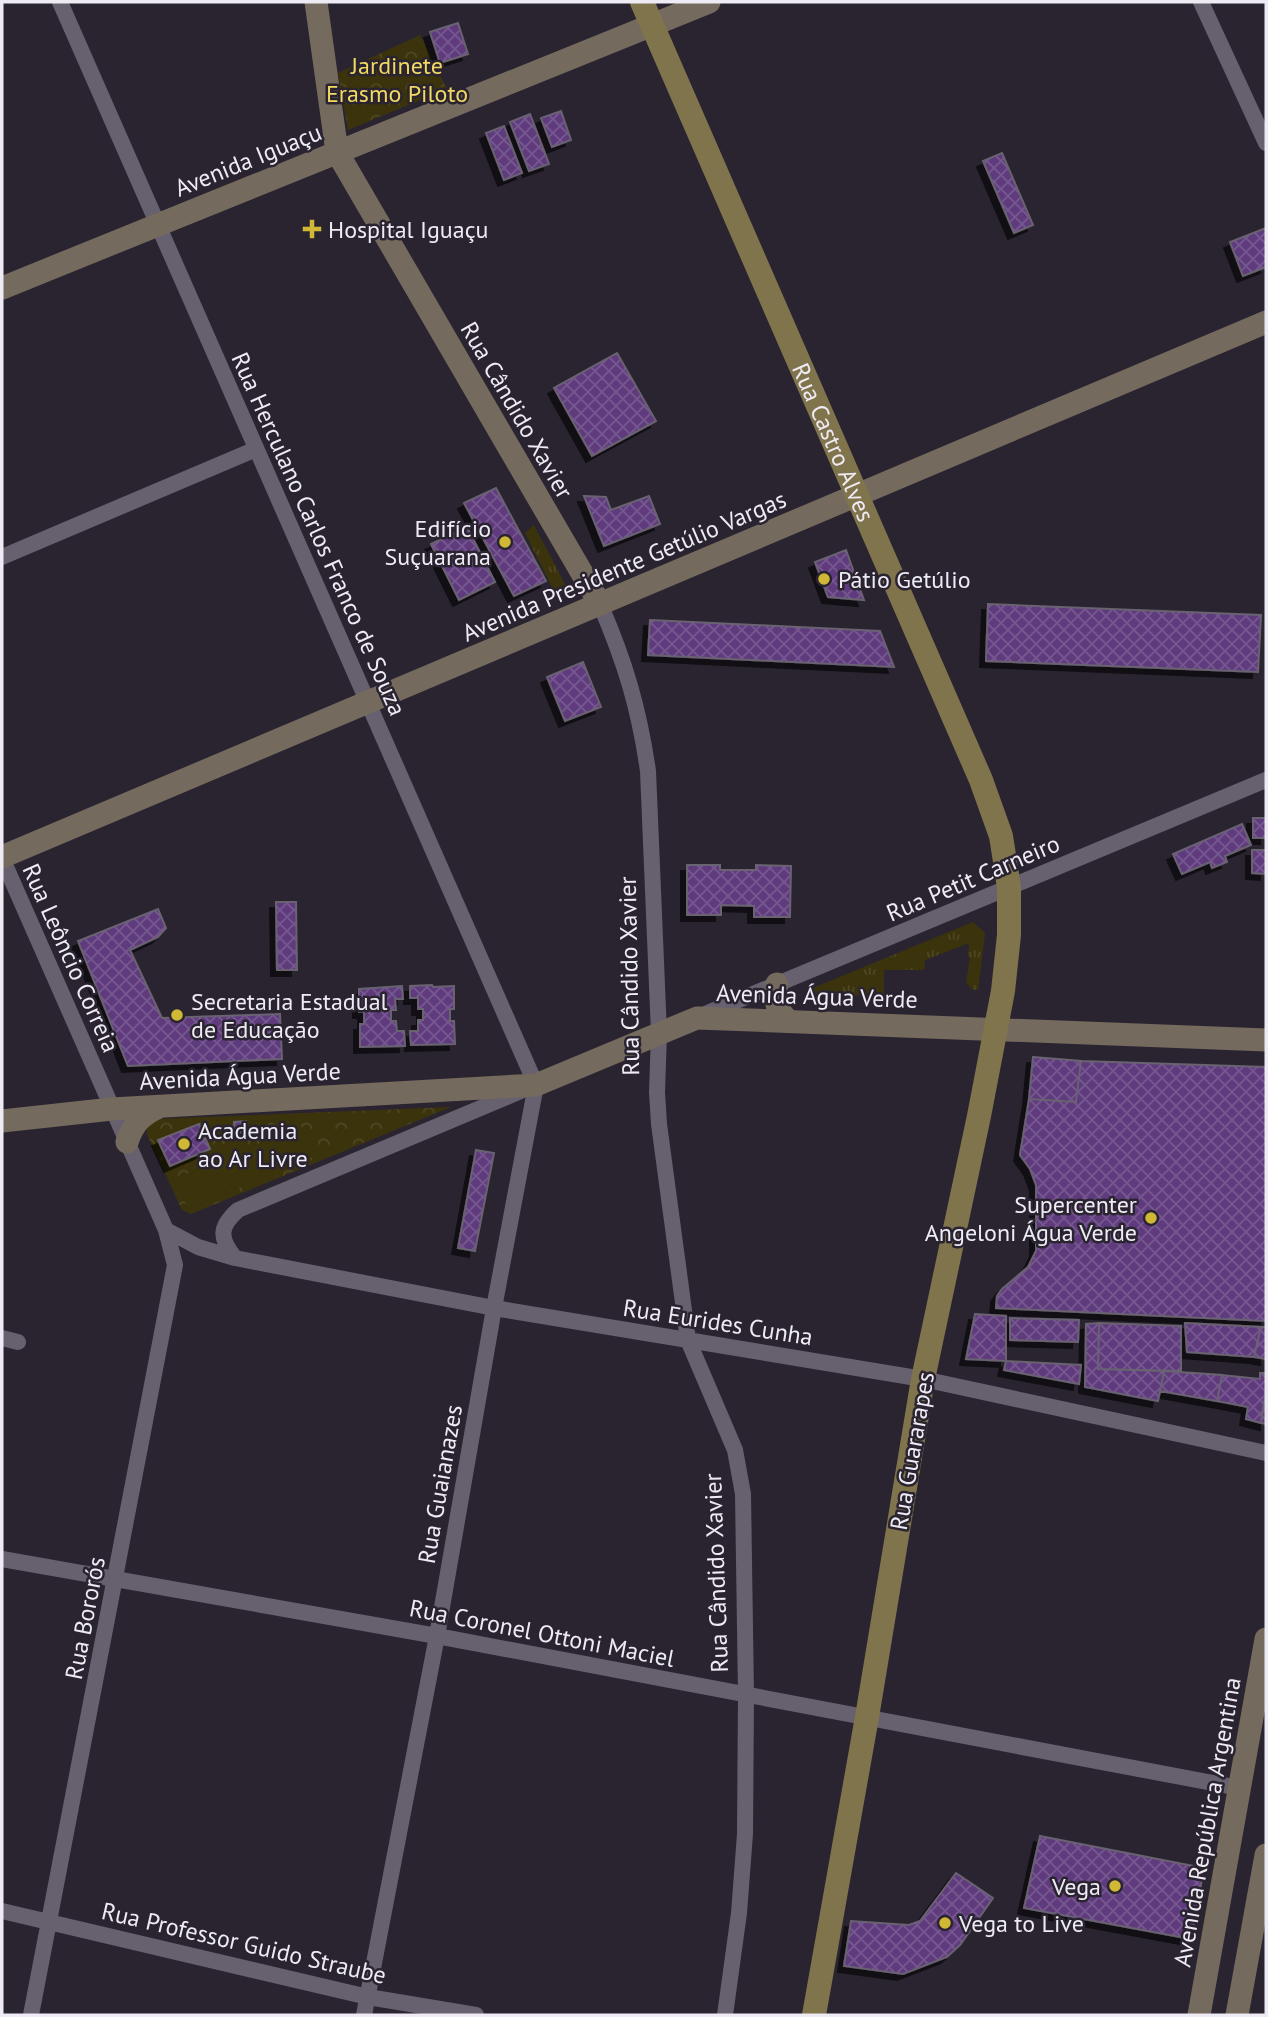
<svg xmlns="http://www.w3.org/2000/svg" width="1268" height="2017" viewBox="0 0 1268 2017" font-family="'PT Sans',sans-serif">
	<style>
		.grass { fill: url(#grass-tufts) }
		.park { fill: url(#park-crowns) }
		.pitch { fill: #3b330b }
		.building { fill: url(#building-cross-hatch); stroke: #696271; stroke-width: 2; filter: url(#shadow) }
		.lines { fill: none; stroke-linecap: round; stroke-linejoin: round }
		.street { stroke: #67606f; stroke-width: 16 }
		.secondary { stroke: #746a5e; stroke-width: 23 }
		.primary { stroke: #80744c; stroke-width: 24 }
		.poi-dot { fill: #d0b736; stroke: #2a2431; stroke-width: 2.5 }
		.labels { text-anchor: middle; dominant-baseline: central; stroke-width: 5; stroke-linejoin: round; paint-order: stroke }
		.park-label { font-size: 24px; fill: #f1d962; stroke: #2a2431 }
		.street-label { font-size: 24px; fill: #efebf4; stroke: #2a2431 }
		.poi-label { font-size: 24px; fill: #efebf4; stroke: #2a2431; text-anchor: start }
	</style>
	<defs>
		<pattern id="grass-tufts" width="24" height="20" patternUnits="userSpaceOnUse" patternTransform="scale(1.75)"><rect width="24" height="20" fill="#3b330b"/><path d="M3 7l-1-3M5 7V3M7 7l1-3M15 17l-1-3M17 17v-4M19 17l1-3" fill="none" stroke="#4e4723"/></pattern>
		<pattern id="park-crowns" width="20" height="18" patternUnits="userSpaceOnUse" patternTransform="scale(1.75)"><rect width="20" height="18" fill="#3b330b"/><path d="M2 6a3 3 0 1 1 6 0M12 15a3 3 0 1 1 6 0" fill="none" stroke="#4e4723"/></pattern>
		<pattern id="building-cross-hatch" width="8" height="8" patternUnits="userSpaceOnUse" patternTransform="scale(1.75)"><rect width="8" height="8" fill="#5f3b7d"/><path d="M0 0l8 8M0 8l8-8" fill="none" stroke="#765890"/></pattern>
		<filter id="shadow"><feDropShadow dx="-6" dy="6" stdDeviation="0" flood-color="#0009"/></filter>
	</defs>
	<rect width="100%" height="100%" fill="#2a2431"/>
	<path class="grass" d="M534,525l32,61 -11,7 -30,-60z
		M973,922l12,11 -7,57h-5l-7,-7 4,-25 -2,-1 1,-14 -44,17 -1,10h-40v26l-76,-2v-4z"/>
	<path class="park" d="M420,35l27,54 -99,41 -10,-57z
		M451,1107l-260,107 -9,-4 -36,-78 3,-9 7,-4z"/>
	<path class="pitch" d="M301,1126l14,30 -68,29 -13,-31z
		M231,1156l13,30 -56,23 -12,-31z"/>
	<path class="building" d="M458,23l10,31 -28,9 -10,-31z
		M561,111l10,29 -19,7 -11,-29z
		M530,114l19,50 -20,7 -19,-49z
		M504,126l18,47 -18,7 -18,-47z
		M1002,153l31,72 -19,8 -31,-72z
		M1266,228v39l-23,9 -13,-34z
		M617,353l39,68 -64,35 -38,-68z
		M496,488l50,93 -32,15 -50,-93z
		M584,496l22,1 5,13 38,-14 11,28 -56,22z
		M467,527l28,55 -36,18 -28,-56z
		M846,550l18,50 -36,-3 -13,-35z
		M988,604l273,11 -3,57 -272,-11z
		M650,620l230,11 14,36 -246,-12z
		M583,662l18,45 -36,14 -18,-44z
		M1253,818h13v20h-13z
		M1242,824l9,21 -26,11 2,6 -15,6 -2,-6 -28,12 -9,-20z
		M1252,850h14v24l-14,-1z
		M687,865h33v5h36v-5l35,1 -1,51h-36v-11l-33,-1v10h-34z
		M276,902h20l1,68h-20z
		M158,909l8,19 -8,9 -28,13 32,68 118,-4 2,45 -154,7 -50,-125z
		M432,985l1,2 21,-1v23h-4v12h4l1,23 -44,1 -1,-14h8v-11h5v-11h-5v-11h-8v-12z
		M402,986l1,13h-8l1,11h-5v11h5l1,10h7l1,15 -45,1v-23h4v-12h-5v-23z
		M1033,1057l48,4 -5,41 -47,-3z
		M1081,1061l185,6v254l-270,-13 1,-12 5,-7 26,-22 8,-16v-66l-6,-16 -10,-14 9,-56 47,3z
		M246,1121l1,11 -12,1 -1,-11z
		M199,1124l11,25 -40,17 -12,-26z
		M476,1150l18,3 -19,98 -17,-3z
		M975,1314l31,2v45l-40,-2z
		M1010,1318l69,2 -1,22 -68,-2z
		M1099,1323l-1,46 66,2 -6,30 -73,-14 1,-63z
		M1099,1323l82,3v45l-83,-2z
		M1185,1323l76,4 -7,30 -67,-5z
		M1261,1327h5v32l-12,-2z
		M1006,1361l75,4 -2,19 -75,-14z
		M1164,1371l58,4 -5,26 -57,-10z
		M1260,1373h6v16l-5,34 -15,-4 2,-12 -31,-6 5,-26 38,4z
		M1266,1389v35l-5,-1z
		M1040,1836l164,32 -13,71 -167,-31z
		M956,1873l37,25 -33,47 -13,12 -44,17 -59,-8 7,-45 58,4 11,-4z"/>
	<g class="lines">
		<path class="street" d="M60,2l476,1083
			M1201,2l65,141
			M2,557l254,-108
			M600,604c25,58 39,104 48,167l11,262 -2,59 2,32 29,216 47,110 8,44 3,201 -1,139 -6,79 -14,102
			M2,858l164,372 9,35 -144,750
			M703,1015l563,-235
			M166,1230l32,17 37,11 259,50 429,71 343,74
			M235,1258c-16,-20 -16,-31 3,-48l283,-119
			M2,1338l16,4
			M2,1559l435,77 802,152
			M2,1911l366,86 108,18
			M364,2015l73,-379 57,-328 42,-223"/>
		<path class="secondary" d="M316,2l21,150 263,452
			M2,288l707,-286
			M2,857l1264,-535
			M777,984c-3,17 -1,26 12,37
			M2,1121l110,-12 424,-24 161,-67 569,22
			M127,1142c6,-18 15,-28 32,-35
			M1199,2015l67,-376
			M1237,2015l29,-160"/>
		<path class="primary" id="s1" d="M642,2l339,778 20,56 8,51v48l-6,56 -24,125 -56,263 -56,338 -53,298"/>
	</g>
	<g class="poi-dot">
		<path d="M308.5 218.5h7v7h7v7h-7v7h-7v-7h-7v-7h7z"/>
		<circle cx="505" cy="542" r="7"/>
		<circle cx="824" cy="579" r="7"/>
		<circle cx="177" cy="1015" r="7"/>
		<circle cx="184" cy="1144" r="7"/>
		<circle cx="1151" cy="1218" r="7"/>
		<circle cx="1115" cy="1886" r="7"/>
		<circle cx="945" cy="1923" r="7"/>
	</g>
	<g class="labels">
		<g class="park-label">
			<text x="397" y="65">Jardinete<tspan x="397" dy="28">Erasmo Piloto</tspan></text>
		</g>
		<g class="street-label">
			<text transform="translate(248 160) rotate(-22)">Avenida Iguaçu</text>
			<text transform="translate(517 410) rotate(60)">Rua Cândido Xavier</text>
			<text stroke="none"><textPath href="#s1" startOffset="480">Rua Castro Alves</textPath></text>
			<text transform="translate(319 534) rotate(66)">Rua Herculano Carlos Franco de Souza</text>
			<text transform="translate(624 566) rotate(-23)">Avenida Presidente Getúlio Vargas</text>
			<text transform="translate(973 878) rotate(-23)">Rua Petit Carneiro</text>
			<text transform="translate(71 958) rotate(66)">Rua Leôncio Correia</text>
			<text transform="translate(629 976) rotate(-91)">Rua Cândido Xavier</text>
			<text transform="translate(817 996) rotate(2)">Avenida Água Verde</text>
			<text transform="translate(240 1076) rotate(-3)">Avenida Água Verde</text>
			<text transform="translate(718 1322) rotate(9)">Rua Eurides Cunha</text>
			<text transform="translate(912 1451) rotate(-80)">Rua Guararapes</text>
			<text transform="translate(440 1484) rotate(-80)">Rua Guaianazes</text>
			<text transform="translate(716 1573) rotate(-92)">Rua Cândido Xavier</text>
			<text transform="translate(85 1618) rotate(-79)">Rua Bororós</text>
			<text transform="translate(542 1633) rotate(11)">Rua Coronel Ottoni Maciel</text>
			<text transform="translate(1207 1822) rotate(-80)">Avenida República Argentina</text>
			<text transform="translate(244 1943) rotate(13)">Rua Professor Guido Straube</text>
		</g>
		<g class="poi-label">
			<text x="328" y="229">Hospital Iguaçu</text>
			<text x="491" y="528" text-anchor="end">Edifício<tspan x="491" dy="28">Suçuarana</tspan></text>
			<text x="838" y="579">Pátio Getúlio</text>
			<text x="191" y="1001">Secretaria Estadual<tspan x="191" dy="28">de Educação</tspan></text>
			<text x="198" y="1130">Academia<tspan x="198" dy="28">ao Ar Livre</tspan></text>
			<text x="1137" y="1204" text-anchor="end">Supercenter<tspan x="1137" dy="28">Angeloni Água Verde</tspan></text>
			<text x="1101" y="1886" text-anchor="end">Vega</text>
			<text x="959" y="1923">Vega to Live</text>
		</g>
	</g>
	<rect width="1268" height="2017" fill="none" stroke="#efebf4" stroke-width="7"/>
</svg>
